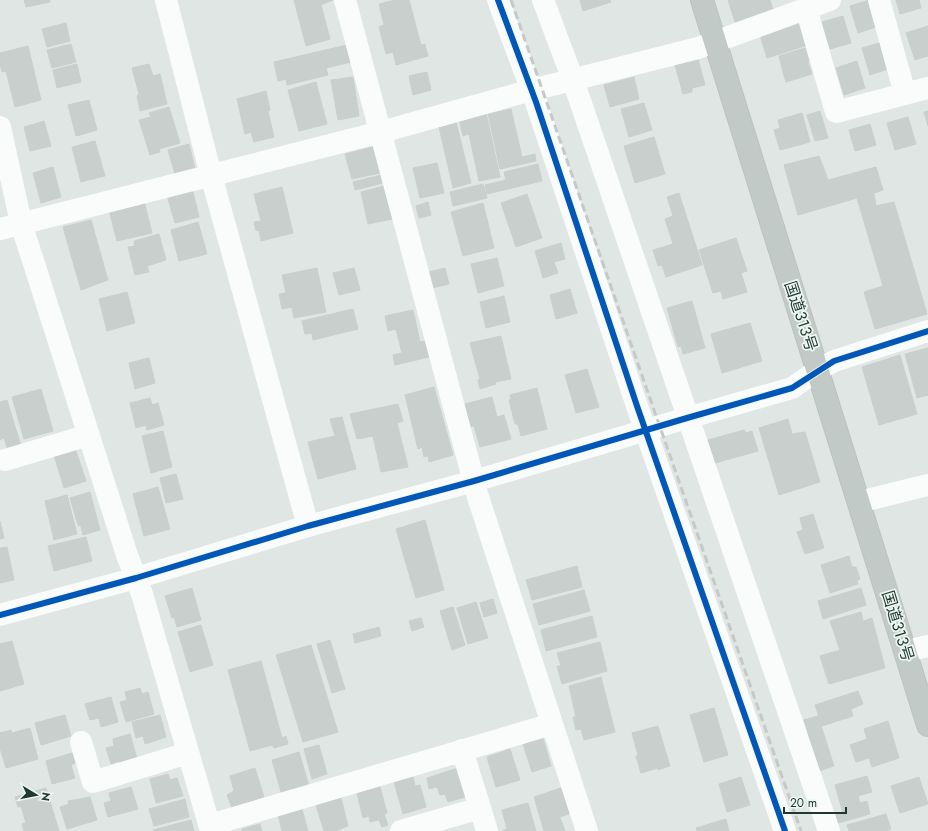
<svg xmlns="http://www.w3.org/2000/svg" width="928" height="831" viewBox="0 0 928 831" font-family="Jost,'Noto Sans JP',sans-serif">
	<style>
		.building { fill: #c9cfcc; stroke: #c9cfcc }
		.lines { fill: none; stroke-linecap: round; stroke-linejoin: round }
		.trunk-casing { stroke: #bac3c0; stroke-width: 24 }
		.minor { stroke: #fafbfb; stroke-width: 22 }
		.tertiary { stroke: #fafbfb; stroke-width: 22 }
		.trunk { stroke: #c2cac8; stroke-width: 22 }
		.rail { stroke: #c5c9c8; stroke-width: 3; stroke-dasharray: 8 4; stroke-linecap: butt }
		.cycleway-casing { stroke: #edf6f1; stroke-width: 8 }
		.cycleway { stroke: #0057b8; stroke-width: 6 }
		.labels { text-anchor: middle; dominant-baseline: central; stroke-width: 3.5; stroke-linejoin: round; paint-order: stroke }
		.street-label { font-size: 16px; fill: #1f3830; stroke: #edf6f1 }
	</style>
	<rect width="100%" height="100%" fill="#e0e6e3"/>
	<path class="building" d="M24,0h26v2l-24,5z
		M294,0h39l-12,5 9,34 -24,7z
		M395,0h14l12,45 4,-1 3,12 -32,9 -3,-13 -7,2 -7,-27 5,-2 -5,-21z
		M580,0h30l1,2 -28,9z
		M728,0h42l3,10 -38,12z
		M869,0l10,26 -21,7 -8,-27z
		M896,0h23l2,8 -21,6z
		M843,16l8,27 -21,6 -8,-27z
		M800,22l8,23 -41,13 -7,-23z
		M66,23l4,18 -23,6 -5,-18z
		M928,26v30l-13,4 -9,-27z
		M883,42l8,26 -21,7 -8,-27z
		M71,44l5,18 -24,6 -5,-18z
		M347,45l4,17 -25,6 2,7 -41,10 -1,-6 -8,2 -4,-19z
		M28,46l13,54 -26,7 -9,-36 -4,1 -2,-8v-11z
		M805,48l4,13 -27,7 -3,-12z
		M698,59l7,26 -13,3v4l-9,2 -8,-29z
		M857,61l8,27 -21,7 -8,-27z
		M808,62l4,12 -26,8 -4,-13z
		M77,64l4,18 -24,6 -4,-18z
		M149,64l4,12 7,-2 7,30 -27,7 -3,-15 2,-2 -7,-26z
		M427,72l4,18 -18,5 -4,-19z
		M353,77l6,39 -21,4 -7,-40z
		M634,77l5,22 -29,8 -6,-22z
		M316,82l11,42 -28,7 -11,-41z
		M266,91l4,19 -2,1 6,26 -20,5 -3,-10 -6,2 -8,-35z
		M89,100l8,30 -21,6 -8,-31z
		M644,103l8,27 -23,7 -8,-28z
		M169,107l11,36 -21,6 1,3 -10,3 -11,-35 12,-3 -2,-4z
		M511,109l11,48 13,-3 1,7 -36,8 -12,-55z
		M820,111l8,27 -13,3 -8,-26z
		M928,111v15l-4,-14z
		M486,113l14,64 -21,4 -10,-47 -6,2 -4,-17z
		M802,113l8,29 -30,8 -6,-20 6,-2 -2,-8z
		M908,117l8,27 -21,6 -8,-27z
		M44,121l7,25 -21,5 -6,-24z
		M456,122l15,61 -18,5 -14,-61z
		M870,124l6,21 -21,6 -6,-21z
		M654,137l11,37 -30,9 -11,-37z
		M95,141l10,35 -24,6 -9,-35z
		M189,144l6,25 -20,5 -7,-24z
		M373,147l7,26 -28,6 -7,-25z
		M819,156l9,24 48,-13 7,23 -9,3 2,13 18,-4 33,112 -52,15 -11,-37 19,-6 -26,-88 -59,17 -14,-50z
		M437,163l7,30 -24,5 -7,-30z
		M538,164l4,17 -55,13 -2,-9 21,-5 -2,-8z
		M53,167l8,30 -20,6 -8,-30z
		M381,175l2,8 -28,7 -2,-8z
		M483,184l4,14 -34,8 -3,-14z
		M384,186l8,33 -24,5 -7,-32z
		M282,187l11,46 -32,8 -2,-11 -3,1 -2,-9 7,-1 -7,-27z
		M192,188l7,29 -24,6 -8,-28z
		M679,193l23,72 -36,12 -4,-12 -4,1 -5,-16 20,-6 -8,-25 8,-3 -6,-19z
		M527,194l15,44 -26,9 -15,-44z
		M144,201l8,32 -35,8 -8,-31z
		M428,202l3,13 -12,3 -3,-12z
		M483,203l11,45 -31,8 -12,-44z
		M91,220l17,60 -27,10 -18,-63z
		M198,222l9,32 -28,7 -8,-31z
		M159,234l7,26 -19,6 2,6 -14,3 -7,-28 7,-1 -1,-5z
		M736,238l11,33 -6,2 6,19 -24,7 -2,-8 -8,2 -14,-43z
		M561,243l4,16 -11,3 4,11 -15,5 -8,-27z
		M497,258l7,28 -26,7 -7,-29z
		M317,268l9,44 -32,6 -2,-11 -10,2 -3,-15 7,-1 -4,-18z
		M354,268l6,22 -21,5 -6,-22z
		M445,268l4,16 -16,4 -4,-16z
		M570,289l7,24 -21,6 -6,-24z
		M127,292l8,31 -28,8 -8,-32z
		M504,296l6,26 -24,6 -6,-26z
		M692,301l13,47 -22,6 -2,-8 -3,1 -11,-39z
		M353,309l5,20 -45,11 -1,-7 -7,1 -3,-13z
		M413,310l7,32 5,-1 4,16 -34,8 -2,-10 9,-2 -6,-24 -8,2 -3,-15z
		M750,323l12,38 -40,12 -11,-39z
		M501,336l10,43 -16,3 1,2 -16,5 -2,-9 2,-1 -10,-36z
		M928,348v47l-11,3 -12,-44z
		M900,355l17,59 -38,11 -17,-58z
		M149,358l6,25 -20,6 -6,-26z
		M587,369l12,38 -23,6 -11,-38z
		M434,387l19,68 -24,7 -1,-6 -4,1 -2,-10 -4,2 -13,-54z
		M537,388l10,41 -26,7 -3,-12h-3l-6,-24 2,-1 -1,-4z
		M41,389l12,42 -29,8 -12,-42z
		M492,397l5,20 7,-2 7,24 -31,8 -6,-21 -4,1 -5,-23z
		M150,398l2,7 6,-2 6,22 -17,5 -1,-5 -10,3 -6,-25z
		M7,400l14,46 -13,4 -4,-12 -4,2v-38z
		M398,404l5,17 -6,2 11,44 -27,5 -8,-36 -16,3 -7,-25z
		M342,417l14,52 -38,10 -10,-37 27,-6 -5,-17z
		M788,419l4,15 13,-2 15,50 -41,13 -20,-67z
		M744,430l2,3 6,-2 6,20 -43,12 -7,-23z
		M163,431l9,36 -21,6 -9,-37z
		M75,448l11,33 -22,7 -10,-33z
		M176,474l7,25 -17,4 -6,-25z
		M158,487l12,42 -26,7 -11,-42z
		M90,492l10,38 -17,5 -2,-9 -3,-1 -8,-27z
		M67,495l10,39 -23,6 -9,-39z
		M813,514l11,34 -19,6 -8,-22 6,-2 -3,-12z
		M425,520l19,70 -28,8 -20,-69z
		M0,521l4,17 -4,1z
		M86,537l6,24 -38,10 -6,-25z
		M7,547l7,33 -14,3v-35z
		M849,556l3,11h4l4,12 -3,1 1,4 -28,9 -9,-28z
		M577,566l5,21 -50,13 -6,-20z
		M192,588l9,32 -24,7 -3,-10 -2,1 -7,-22z
		M861,588l5,17 -43,14 -5,-18z
		M584,590l6,21 -51,14 -6,-21z
		M493,599l4,14 -13,4 -4,-14z
		M476,602l12,36 -20,6 -11,-36z
		M453,607l12,38 -13,5 -12,-39z
		M861,612l2,9 9,-3 13,50 -56,16 -9,-28 20,-6 -10,-29z
		M592,616l5,21 -51,14 -5,-21z
		M421,618l3,9 -12,4 -3,-10z
		M201,625l12,40 -23,7 -12,-40z
		M379,627l2,9 -26,7 -2,-9z
		M330,640l15,49 -13,4 -15,-49z
		M12,641l12,43 -24,7v-47z
		M600,642l7,29 -45,13 -5,-18h4l-4,-13z
		M311,645l27,87 -35,10 -27,-87z
		M261,661l21,77 4,-2 2,8 -14,4 -2,-3 -22,6 -22,-81z
		M601,677l14,55 -31,8 -3,-11 -5,1 -3,-13h3l-7,-31z
		M140,688l2,6 6,-2 6,22 -28,8 -6,-20 7,-2 -2,-8z
		M858,691l5,13 -12,5 2,7 -31,10 -7,-21z
		M111,697l7,25 -17,5 -2,-9 -9,2 -5,-16z
		M714,708l14,47 -24,7 -14,-47z
		M65,715l6,21 -30,9 -6,-22z
		M160,715l6,22 -21,7 -2,-8 -7,2 -4,-16z
		M818,716l16,50 -15,5 -15,-51z
		M888,721l11,37 -27,9 -3,-9 -13,4 -6,-17 17,-6 -3,-10z
		M658,726l12,40 -12,4v-2l-17,5 -5,-17 2,-1 -6,-22z
		M30,728l8,31 -32,9 -6,-20v-15l11,-3 1,3z
		M130,734l7,25 -17,5 -1,-3 -8,3 -5,-16 8,-2 -1,-7z
		M543,738l8,28 -19,6 -9,-28z
		M319,745l8,29 -15,5 -8,-30z
		M510,749l10,31 -24,7 -9,-30z
		M299,752l10,34 -14,4 -1,-2 -13,4 -9,-32z
		M72,753l3,10 -4,2 4,13 -23,6 -6,-23z
		M255,768l9,29 -32,11 -5,-13 7,-4 -4,-15z
		M458,768l7,29 -17,5 -3,-8 -5,1 -3,-8 -8,2 -2,-11z
		M168,774l2,6 7,-2 6,18 -27,7 -6,-24z
		M867,776l5,16 -14,4 2,7 7,-2 3,13 -32,9 -2,-8 7,-2 -8,-28z
		M413,777l2,9 5,-1 6,22 -23,7 -9,-32z
		M741,777l9,28 -23,7 -8,-28z
		M919,777l9,27 -28,9 -9,-27z
		M131,787l7,22 -30,8 -4,-14 7,-2 -2,-8z
		M380,787l7,26 -3,1 4,11 -6,2 -3,-7 -9,2 -1,-6 -6,2 -6,-25z
		M46,788l13,43h-35l-2,-7 4,-1 -5,-17 -3,1 -3,-10z
		M561,788l8,26 -9,3 5,14h-21l-10,-34z
		M90,797l7,23 -30,9 -7,-22 9,-3 -1,-3z
		M341,798l7,28 -13,5h-11l-8,-26z
		M185,799l4,18 -35,9 -5,-17z
		M528,803l8,28h-34l5,-2 -5,-19z
		M302,809l6,22h-26l-4,-16z
		M886,814l5,15 -5,2h-37l-2,-6z
		M726,819l3,12h-32l-1,-3z
		M191,820l3,11h-41v-1z
		M260,824l2,7h-20v-2z"/>
	<g class="lines">
		<defs>
			<path id="trunk" d="M702,0l226,725"/>
		</defs>
		<use href="#trunk" class="trunk-casing"/>
		<path class="minor" d="M166,0l45,175 97,351
			M345,0l133,497 109,334
			M498,0l38,102 101,304 148,425
			M543,0l30,80 256,751
			M879,0l26,94
			M806,8l30,104 92,-24
			M0,127l21,96 106,332 15,39 69,237
			M0,229l381,-97 151,-42 166,-42 132,-48
			M818,370l16,-9 94,-30
			M5,460l84,-25
			M859,502l69,-17
			M906,651l22,-5
			M81,742l12,40 95,-29
			M462,750l18,58
			M210,825l342,-101
			M401,831l79,-23 7,23"/>
		<path class="tertiary" d="M0,615l136,-37 172,-52 166,-45 213,-63 105,-30 26,-18"/>
		<use href="#trunk" class="trunk"/>
		<path class="rail" d="M511,0l290,831"/>
		<defs>
			<path id="cycleway" d="M498,0l38,102 101,304 148,425
				M0,615l136,-37 172,-52 166,-45 213,-63 105,-30 42,-27 94,-30"/>
		</defs>
		<use href="#cycleway" class="cycleway-casing"/>
		<use href="#cycleway" class="cycleway"/>
	</g>
	<g class="labels">
		<g class="street-label">
			<text transform="translate(801 316) rotate(72)">国道313号</text>
			<text transform="translate(898 626) rotate(73)">国道313号</text>
		</g>
	</g>
	<g transform="translate(36 795) rotate(100)" stroke="#edf6f1" stroke-width="3" paint-order="stroke">
	<path d="M0-3L7 15L0 10L-7 15Z" fill="#1f3830"/>
	<text y="-6" font-size="11" font-weight="bold" text-anchor="middle" fill="#1f3830">N</text>
	</g>
	<path d="M784 807v6h62v-6" fill="none" stroke="#1f3830" stroke-width="2"/>
	<text x="790" y="807" font-size="12" fill="#1f3830" stroke="#edf6f1" stroke-width="3" paint-order="stroke">20 m</text>
</svg>
